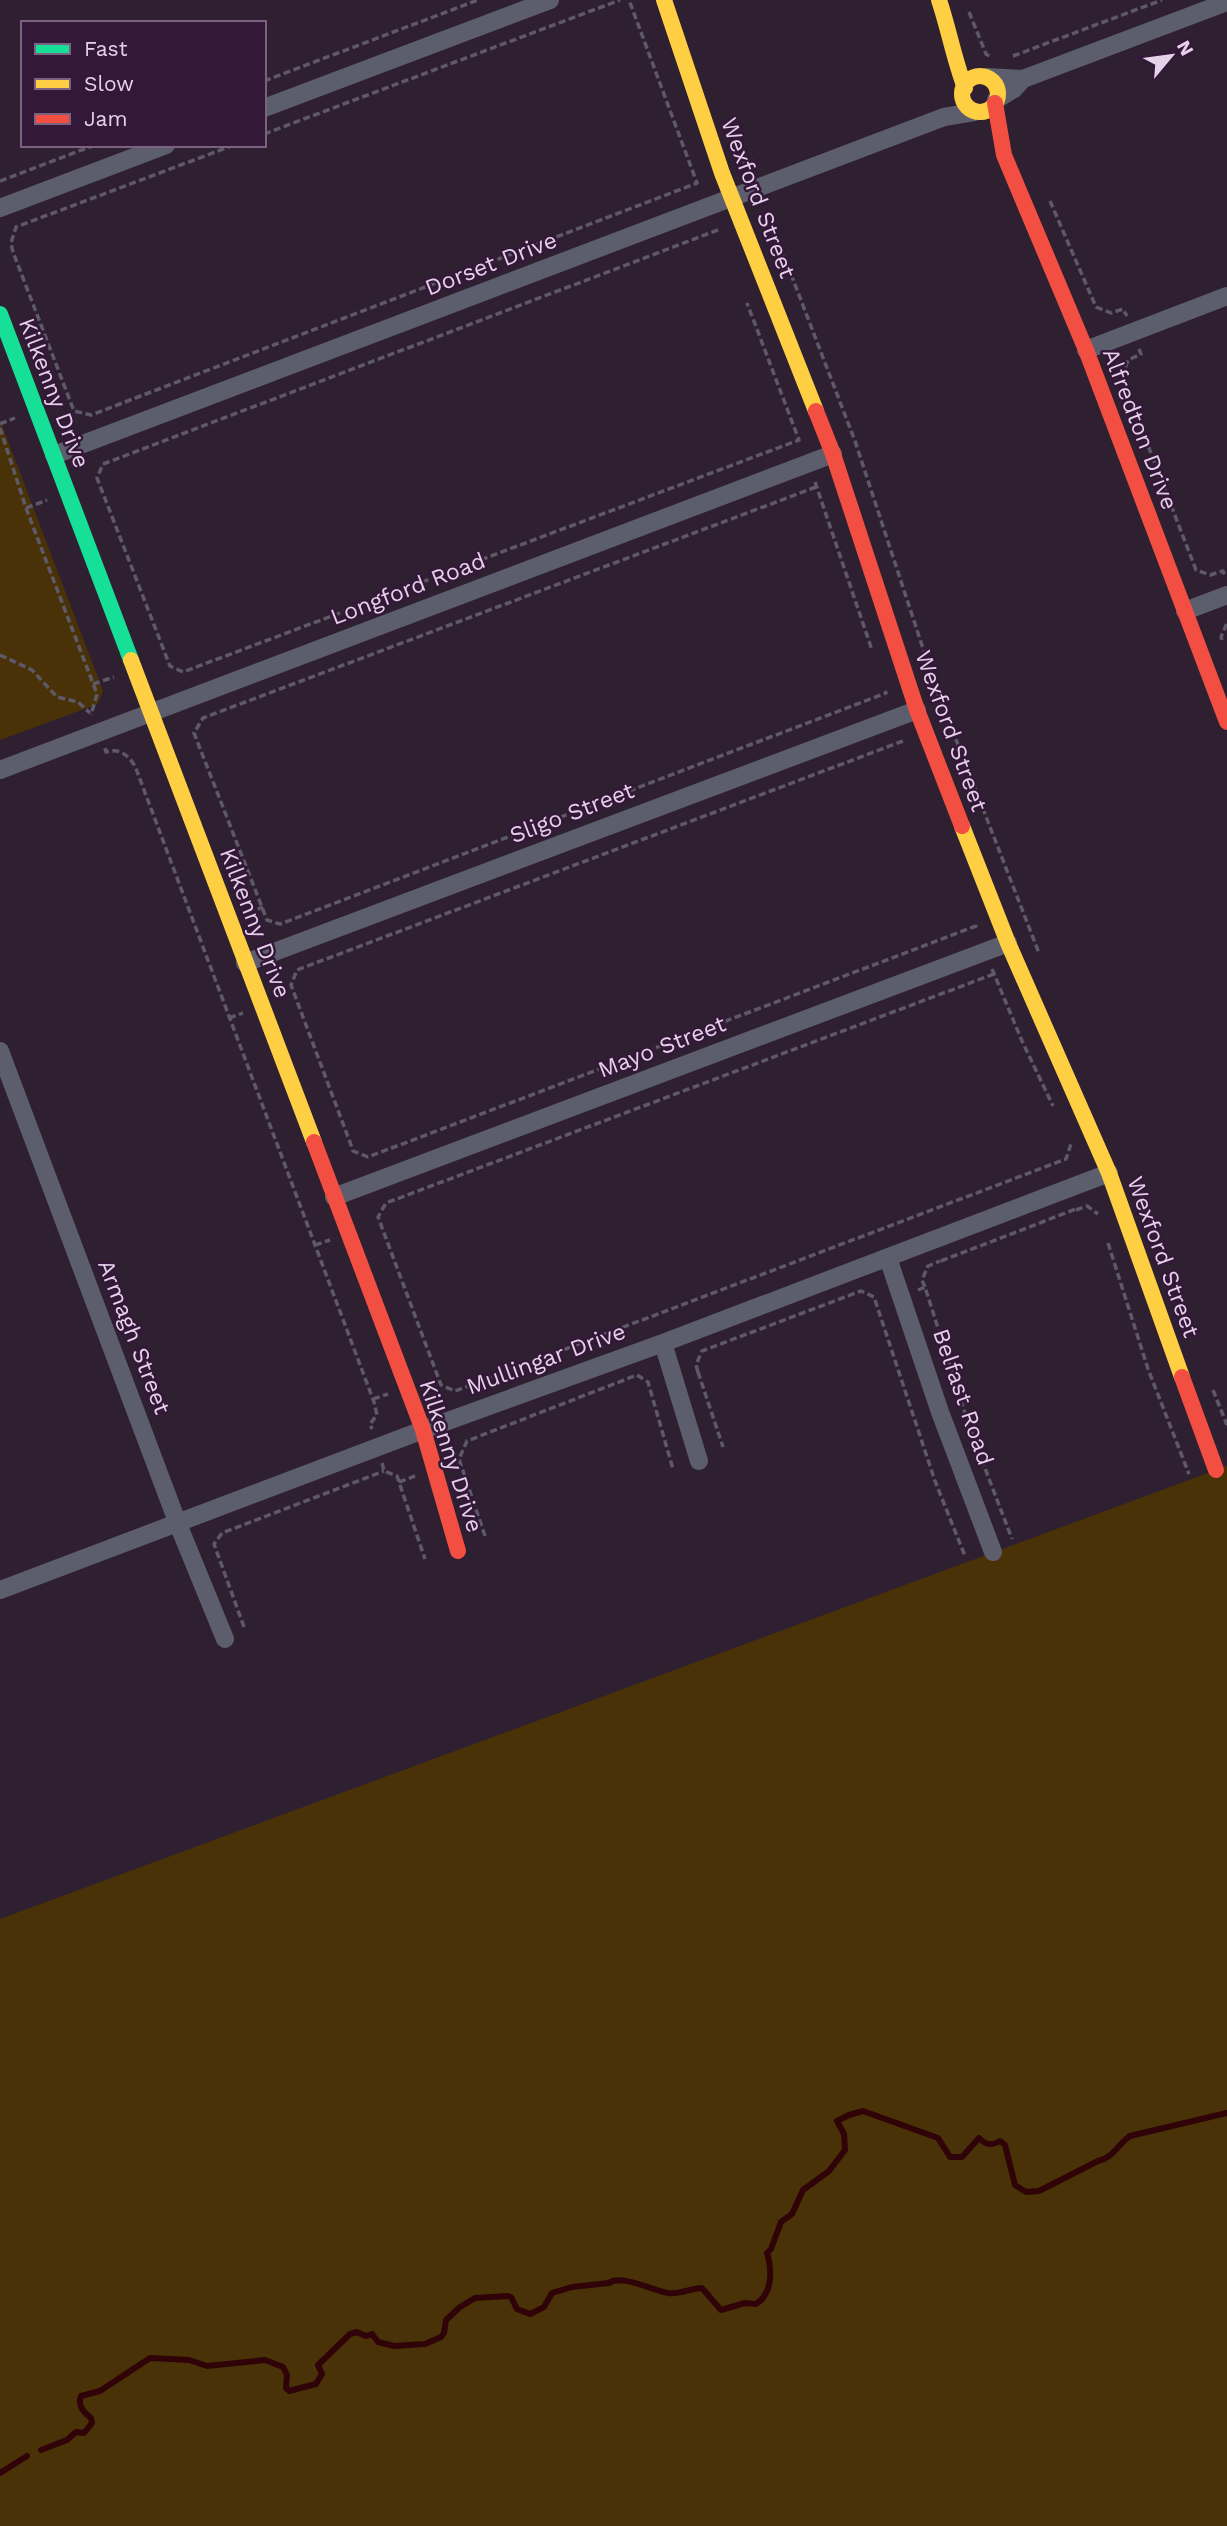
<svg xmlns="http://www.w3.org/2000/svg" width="1227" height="2526" viewBox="0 0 1227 2526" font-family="'Work Sans',sans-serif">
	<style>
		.green { fill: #493207 }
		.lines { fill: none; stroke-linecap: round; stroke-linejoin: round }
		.stream { stroke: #2f0308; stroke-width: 6 }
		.path { stroke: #5e5968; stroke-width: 3.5; stroke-dasharray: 7 3.5; stroke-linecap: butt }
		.street { stroke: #5d5e6d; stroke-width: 18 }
		.fast { stroke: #16e098; stroke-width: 16 }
		.slow { stroke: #ffcf43; stroke-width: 16 }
		.jam { stroke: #f24e42; stroke-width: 16 }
		.labels { text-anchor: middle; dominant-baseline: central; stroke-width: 5; stroke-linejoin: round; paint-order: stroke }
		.street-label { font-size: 23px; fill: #e5d2e8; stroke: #341839 }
	</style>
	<rect width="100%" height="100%" fill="#2f2031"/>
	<path class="green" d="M0,420l103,271 -5,13 -98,36z
		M1227,1466v1060h-1227v-607z"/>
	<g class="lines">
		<path class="stream" d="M41,2450l26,-10 9,-8 8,1 8,-10 -1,-5c-7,-5 -14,-12 -10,-22l19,-5 50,-33 39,2 18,6 58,-6 18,7 4,8 -1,13 3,3 27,-7 6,-10 -4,-9 32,-31 7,-2 9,4 6,-2 6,8 16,4 31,-2 16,-7 3,-4 2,-13 14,-13 15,-9 33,-2 3,1 6,12 13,5 14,-7 8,-14 20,-6 37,-4c12,-9 43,7 59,10 11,2 23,-5 34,-5l19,22 24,-7 11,1c17,-11 16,-34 11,-51l4,-4 10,-27 11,-8 11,-24 26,-19 16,-21 -1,-16 -7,-13 12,-6 14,-4 75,27 12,19h12l17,-19c7,7 12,8 21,3l5,4 10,40 11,7 13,-1 59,-30c15,-3 20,-17 32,-25l97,-23
			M0,2473l27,-17"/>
		<path class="path" d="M969,12l17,42 5,3
			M1013,56l149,-56
			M264,81l214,-81
			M264,134l356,-134
			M234,145l-218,82 -5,16 2,9 61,159 17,4 606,-232 -68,-183
			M743,164l10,-4
			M0,181l95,-36
			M1050,201l46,106 15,6 12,-4 4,7
			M718,230l-615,234 -6,14 73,188 13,6 616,-232 -52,-137
			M767,231l4,-1 18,39 66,172 81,247 103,265
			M1122,377l6,-17 13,-6 -2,-5
			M1137,417l59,153 14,5 13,-4 2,5
			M0,424l15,-6
			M0,428l26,80 71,186 -6,21
			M815,482l57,168
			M816,487l-613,231 -9,15 73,187 13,4 606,-231 -1,-2
			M26,508l21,-8
			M1222,640l-1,-3 6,-14
			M0,655l32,15 25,27 21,5 12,11
			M93,684l21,-7
			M903,741l-606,229 -6,15 60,160 2,6 15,6 608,-231 -1,-2
			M105,748l1,4c14,-4 22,3 29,14l239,636 3,13 -7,9 2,5
			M248,913l15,-6
			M992,969l30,72 31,65
			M994,974l-608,229 -8,14 63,168 14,6 611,-232 5,-15
			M229,1018l14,-5
			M1076,1210l11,-4 11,8
			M1108,1243l40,126 41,105
			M315,1245l15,-5
			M941,1261l135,-52
			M925,1287l-3,-7 6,-14 12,-5
			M918,1290l7,-3 45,142 42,110
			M698,1372l-2,-7 6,-14 159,-60 13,6 61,184 30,75
			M698,1372l25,75
			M1213,1390l14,35
			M373,1399l15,-5
			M382,1463l2,8 13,5 28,83
			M399,1482l16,-6
			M485,1536l-26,-77 8,-18 170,-66 11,7 25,87
			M244,1627l-30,-83 8,-11 162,-62"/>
		<path class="street" d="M987,77l36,2 204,-77
			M996,100l18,-11 9,-10
			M264,108l286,-108
			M0,208l166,-63
			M1086,350l141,-54
			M54,455l890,-338 30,-5
			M1185,611l42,-16
			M0,770l833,-316
			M245,963l672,-253
			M0,1051l178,473 47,115
			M334,1197l674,-254
			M888,1258l52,154 53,140
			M663,1343l36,118
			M0,1590l423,-160 240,-87 446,-170"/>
		<path class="fast" d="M0,314l131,346"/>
		<path class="slow" d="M664,0l58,173 94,238
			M939,0c10,30 15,59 26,88
			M962 94a18 18 0 1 1 36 0a18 18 0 1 1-36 0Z
			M131,660l183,482
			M962,826l46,117 101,230 73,204"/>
		<path class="jam" d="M995,103l9,52 82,195 141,372
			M816,411l17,43 84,256 45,116
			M314,1142l109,288 35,121
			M1182,1377l34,93"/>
	</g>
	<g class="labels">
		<g class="street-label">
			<text transform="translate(758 198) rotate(69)">Wexford Street</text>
			<text transform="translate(491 264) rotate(-21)">Dorset Drive</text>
			<text transform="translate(54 393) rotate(69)">Kilkenny Drive</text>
			<text transform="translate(1140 429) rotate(69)">Alfredton Drive</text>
			<text transform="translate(408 589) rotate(-21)">Longford Road</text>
			<text transform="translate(951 731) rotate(70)">Wexford Street</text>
			<text transform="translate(572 813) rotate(-21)">Sligo Street</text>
			<text transform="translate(255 923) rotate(69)">Kilkenny Drive</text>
			<text transform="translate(662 1047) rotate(-21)">Mayo Street</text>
			<text transform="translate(1163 1257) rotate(70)">Wexford Street</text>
			<text transform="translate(134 1337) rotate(69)">Armagh Street</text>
			<text transform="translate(546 1359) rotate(-20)">Mullingar Drive</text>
			<text transform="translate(963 1397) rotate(71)">Belfast Road</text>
			<text transform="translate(451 1456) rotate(72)">Kilkenny Drive</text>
		</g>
	</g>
	<rect x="21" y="21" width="245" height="126" fill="#341839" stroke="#7b627f" stroke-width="2"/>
	<rect x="35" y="44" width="35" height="10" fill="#16e098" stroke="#7b627f" stroke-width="2"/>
	<text x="84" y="56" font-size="21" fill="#e5d2e8">Fast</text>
	<rect x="35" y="79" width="35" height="10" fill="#ffcf43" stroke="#7b627f" stroke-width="2"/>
	<text x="84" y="91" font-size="21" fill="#e5d2e8">Slow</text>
	<rect x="35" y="114" width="35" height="10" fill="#f24e42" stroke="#7b627f" stroke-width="2"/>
	<text x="84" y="126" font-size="21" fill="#e5d2e8">Jam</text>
	<g transform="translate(1171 56) rotate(61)" stroke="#341839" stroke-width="5" paint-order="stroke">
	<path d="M0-5L12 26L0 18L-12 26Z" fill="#e5d2e8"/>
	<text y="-10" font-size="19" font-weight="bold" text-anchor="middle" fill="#e5d2e8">N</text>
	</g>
</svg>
